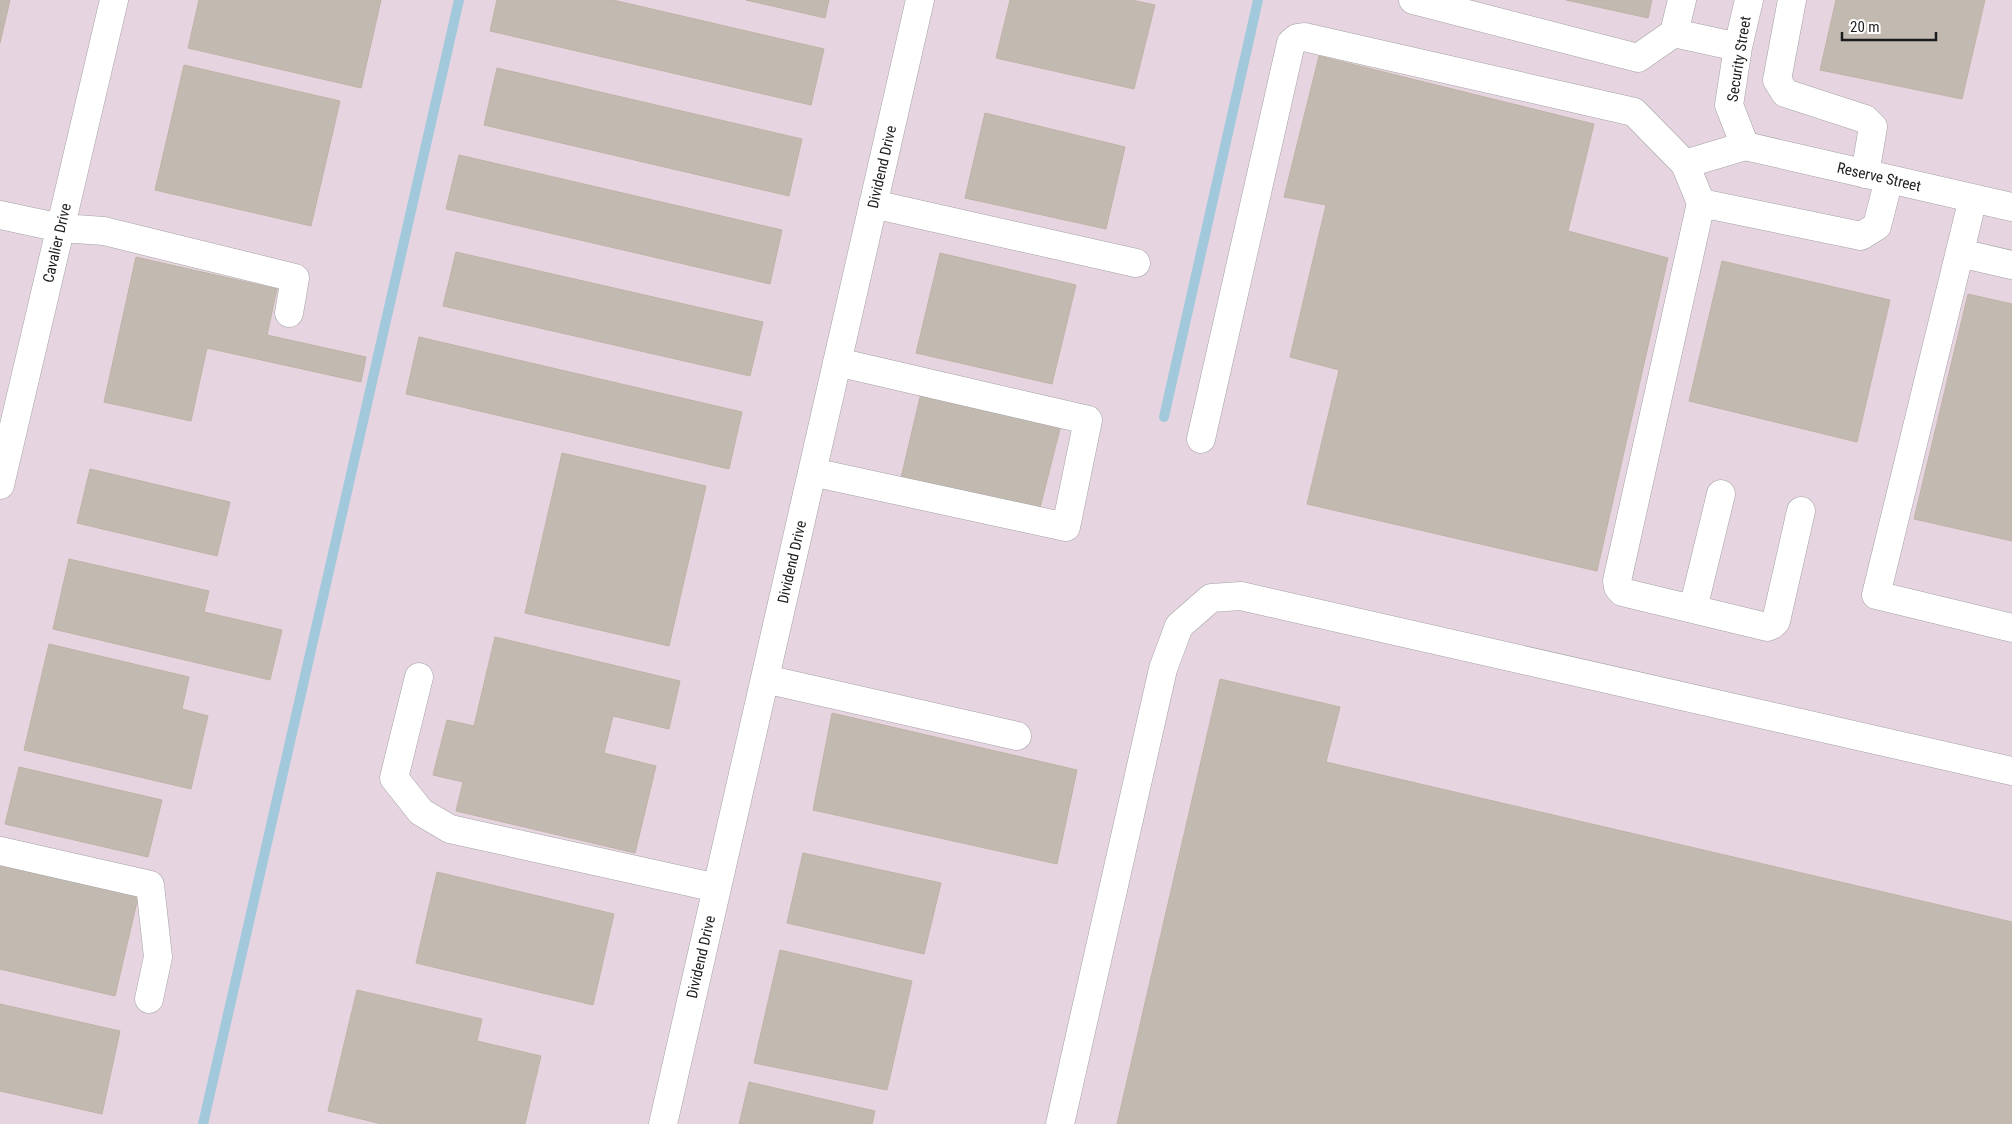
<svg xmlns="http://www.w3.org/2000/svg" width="2012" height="1124" viewBox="0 0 2012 1124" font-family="'Roboto Condensed',sans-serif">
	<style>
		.industrial { fill: #e7d4e1 }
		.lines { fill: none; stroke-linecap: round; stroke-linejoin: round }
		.stream { stroke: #a2c9db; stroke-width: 10 }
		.building { fill: #c2bab1; stroke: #bfb3a5 }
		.minor-casing { stroke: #a3a3a3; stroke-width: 29 }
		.minor { stroke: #fff; stroke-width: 28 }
		.labels { text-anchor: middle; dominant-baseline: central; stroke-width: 5; stroke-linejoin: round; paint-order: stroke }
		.street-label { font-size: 15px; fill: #1c1c1c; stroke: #fff }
	</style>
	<rect width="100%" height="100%" fill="#eeebe2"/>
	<path class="industrial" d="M0,0h2012v1124h-2012z"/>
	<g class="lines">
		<path class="stream" d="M1164,417l94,-417
			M203,1124l256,-1124"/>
	</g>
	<path class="building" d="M0,0h10l-10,43z
		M199,0h182l-20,88 -173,-40z
		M497,0h116l211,49 -13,56 -321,-74z
		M746,0h83l-4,18z
		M1010,0h122l23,5 -21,84 -138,-31z
		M1566,0h86l-4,18z
		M1836,0h149l-23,99 -142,-29z
		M1319,56l275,68 -26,107 100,27 -71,313 -290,-67 32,-134 -49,-13 36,-152 -42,-8z
		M184,65l156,36 -29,125 -156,-36z
		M497,68l305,71 -13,57 -305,-71z
		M985,113l140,34 -19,82 -141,-31z
		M459,155l323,75 -12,54 -324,-75z
		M456,252l307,70 -13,54 -307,-70z
		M940,253l136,32 -24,99 -136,-31z
		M136,257l141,32 -10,46 99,22 -5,25 -154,-34 -16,73 -87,-19z
		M1722,261l168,39 -33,142 -168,-41z
		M1968,294l44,10v237l-98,-22z
		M419,337l323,75 -13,57 -323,-75z
		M921,393l140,32 -21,83 -139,-30z
		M562,453l144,33 -37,160 -144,-33z
		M90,469l140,33 -13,54 -140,-33z
		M69,559l140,32 -5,21 78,18 -12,50 -217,-51z
		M495,637l185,44 -11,48 -56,-13 -9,37 52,13 -21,87 -179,-42 7,-29 -30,-7 14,-55 27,6z
		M49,644l140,33 -7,32 26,7 -17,73 -167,-39z
		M1220,679l120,28 -14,55 686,160v202h-895z
		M832,713l245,57 -20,94 -244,-54z
		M19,767l143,33 -14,57 -143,-33z
		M803,853l138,30 -17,71 -137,-31z
		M0,857l140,32 -25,107 -115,-27z
		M437,872l177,42 -21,91 -177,-42z
		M780,950l132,31 -25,109 -133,-27z
		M357,990l125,29 -5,22 64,15 -16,68h-143l-54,-13z
		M0,1004l120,27 -18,83 -102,-23z
		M749,1082l126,29 -3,13h-133z"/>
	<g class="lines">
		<defs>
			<path id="minor" d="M1413,0l225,58 36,-25
				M1682,0l-8,33 64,14
				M1792,0l-15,80 8,13 80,26 8,8 -8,47
				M1745,146l-16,-41 9,-58 11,-47
				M1685,164l16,39 -84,378 1,6 4,5 145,35 5,-2 4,-4 25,-110
				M1973,198l-97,397 136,33
				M1701,203l160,33 16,-10 12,-47
				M873,204l263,59
				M0,215l61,13 43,3 191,47 -6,35
				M1960,253l52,12
				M1201,439l90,-396 6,-5 7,-1 330,75 51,52 60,-18 267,61
				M812,472l254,55 22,-107 -251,-58
				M0,485l114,-485
				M1693,609l28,-115
				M419,677l-25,101 27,34 29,17 267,59
				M765,679l252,57
				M0,851l150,34 8,72 -9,42
				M663,1124l257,-1124
				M1060,1124l103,-455 16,-43 32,-28 30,-2 771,175"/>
		</defs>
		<use href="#minor" class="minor-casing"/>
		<use href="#minor" class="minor"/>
	</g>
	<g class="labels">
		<g class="street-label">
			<text transform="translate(1739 59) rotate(-81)">Security Street</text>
			<text transform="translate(882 167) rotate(-77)">Dividend Drive</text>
			<text transform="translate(1879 177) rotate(13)">Reserve Street</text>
			<text transform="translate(57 243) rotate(-77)">Cavalier Drive</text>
			<text transform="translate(792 562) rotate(-77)">Dividend Drive</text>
			<text transform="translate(701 957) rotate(-77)">Dividend Drive</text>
		</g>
	</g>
	<path d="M1842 32v8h94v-8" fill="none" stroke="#1c1c1c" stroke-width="2.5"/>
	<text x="1850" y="32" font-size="15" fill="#1c1c1c" stroke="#ffffff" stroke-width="4" paint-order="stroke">20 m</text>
</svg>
